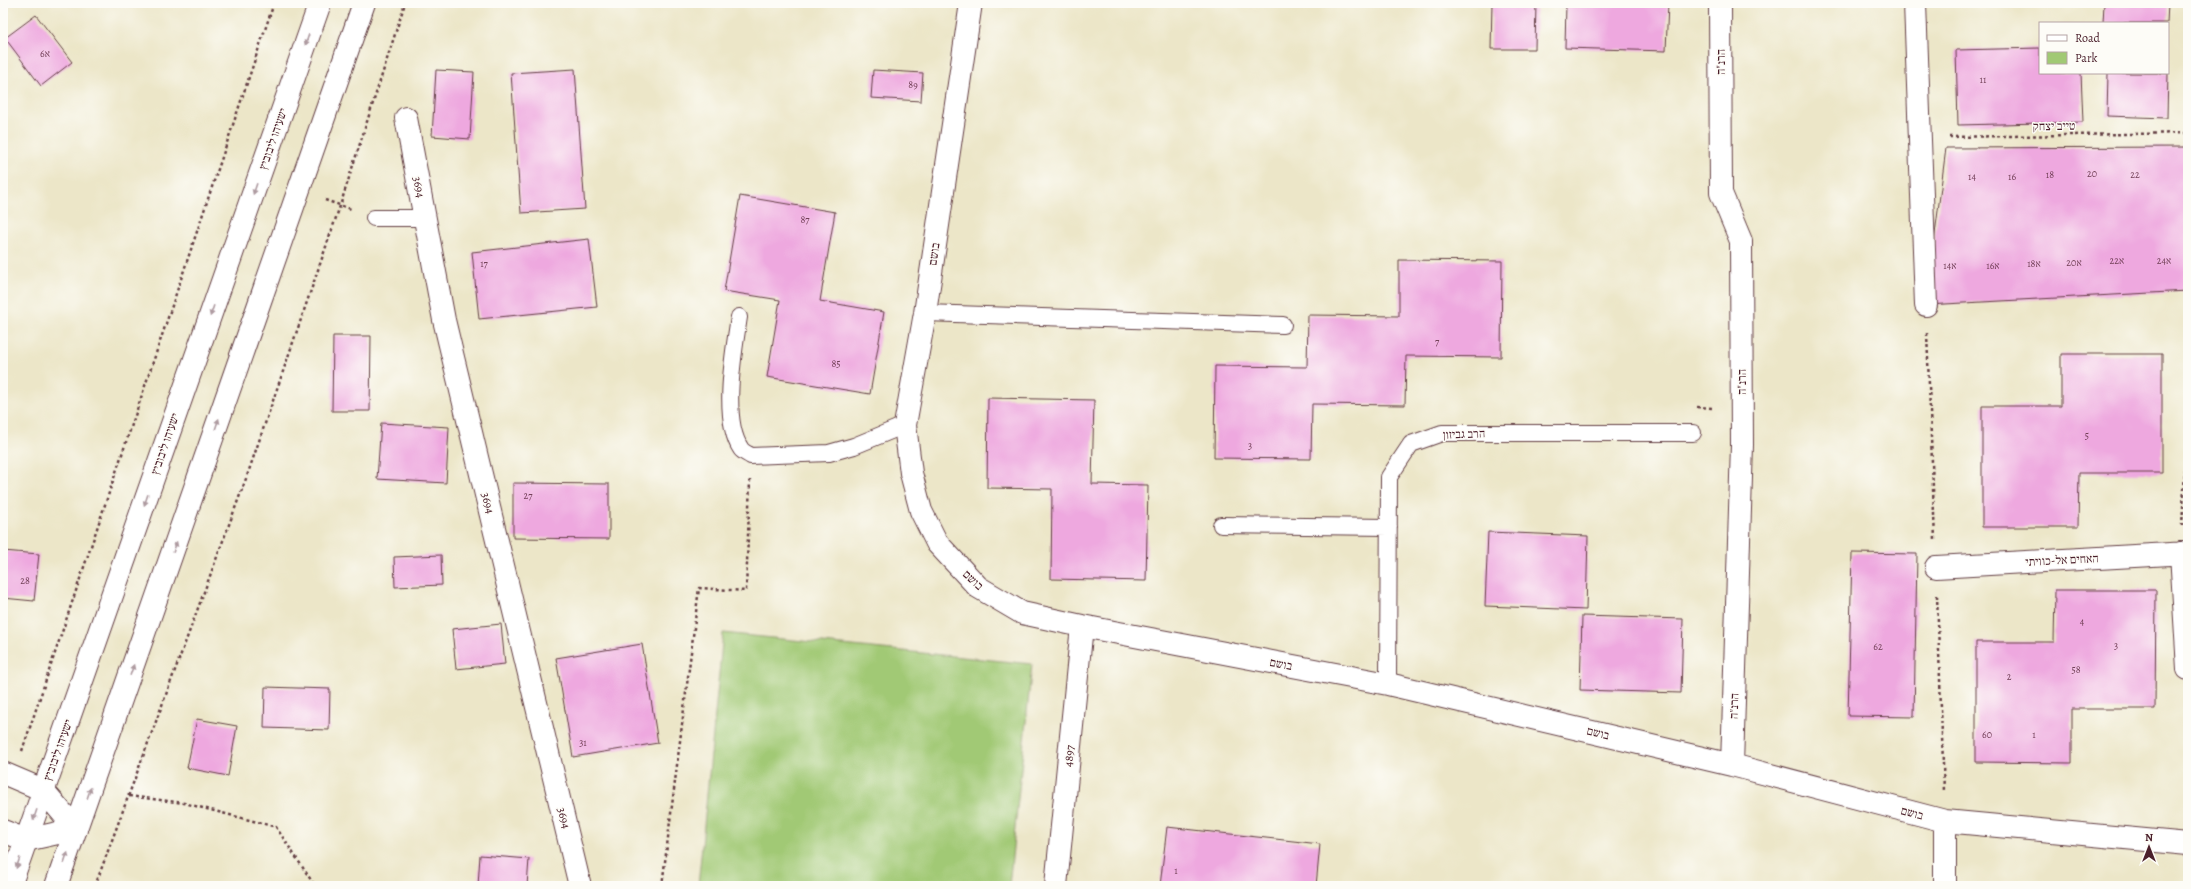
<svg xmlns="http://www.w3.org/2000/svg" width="2191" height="889" viewBox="0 0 2191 889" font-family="Alegreya,'Frank Ruhl Libre',serif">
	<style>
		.green { fill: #a1c974; stroke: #767450 }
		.building { fill: #eea8df }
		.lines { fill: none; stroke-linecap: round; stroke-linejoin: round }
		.service-casing { stroke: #623d43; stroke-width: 18 }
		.minor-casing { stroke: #623d43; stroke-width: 24 }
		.tertiary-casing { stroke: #623d43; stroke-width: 24 }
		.path { stroke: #623d43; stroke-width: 2.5; stroke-dasharray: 3 3; stroke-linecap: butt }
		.service { stroke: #fff; stroke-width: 16 }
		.minor { stroke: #fff; stroke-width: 22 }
		.tertiary { stroke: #fff; stroke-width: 22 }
		.oneway { fill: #ae9aa0 }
		.labels { text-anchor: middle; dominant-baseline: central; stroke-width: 3; stroke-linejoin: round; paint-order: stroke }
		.number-label { font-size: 10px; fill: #734158 }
		.street-label { font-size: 12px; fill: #4a1f2b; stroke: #fdfcf7 }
	</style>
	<rect width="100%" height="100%" fill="#fdfcf7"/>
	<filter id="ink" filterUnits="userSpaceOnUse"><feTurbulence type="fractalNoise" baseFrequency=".025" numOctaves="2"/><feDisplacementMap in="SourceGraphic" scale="8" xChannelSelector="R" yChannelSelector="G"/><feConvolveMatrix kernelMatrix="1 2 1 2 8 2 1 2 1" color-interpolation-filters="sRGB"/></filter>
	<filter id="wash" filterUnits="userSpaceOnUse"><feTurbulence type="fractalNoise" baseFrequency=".012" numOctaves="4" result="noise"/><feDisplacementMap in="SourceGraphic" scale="16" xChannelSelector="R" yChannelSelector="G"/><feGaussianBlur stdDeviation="0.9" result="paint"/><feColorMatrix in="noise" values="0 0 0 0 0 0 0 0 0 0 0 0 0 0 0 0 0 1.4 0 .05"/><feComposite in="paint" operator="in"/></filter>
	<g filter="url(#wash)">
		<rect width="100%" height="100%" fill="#ece6c8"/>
		<path class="green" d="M723,633l309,31 -23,222h-311z"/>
		<g id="blocks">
			<path class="building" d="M1492,3h44l-1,46h-44z
				M1566,3h102l-2,48 -101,-3z
				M2104,3h64l-1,20h-64z
				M36,15l36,47 -31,24 -36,-48z
				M2040,48v25h41l2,49 -125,3 -2,-75z
				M575,69l10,140 -64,4 -10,-140z
				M436,70l38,2 -4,67 -38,-3z
				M873,70l50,3 -2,28 -50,-3z
				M2108,73h60l-1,45 -60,-2z
				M2188,147v144l-262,14 20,-157z
				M740,196l95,16 -15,89 64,11 -14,82 -103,-17 13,-77 -56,-9z
				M589,239l8,68 -118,12 -7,-67z
				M1399,260l103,1 -1,96 -95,-1 -1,49 -93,-1 -1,55 -97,-1 1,-92 92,1 1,-52 91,1z
				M333,336h38l-1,75h-38z
				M2061,354h101v119h-83l-1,54h-96v-121h79z
				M988,398l106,2 -2,84 56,1 -2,96 -95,-2 1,-90 -65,-1z
				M381,423l68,4 -3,56 -69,-4z
				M513,483l96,1v55l-96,-1z
				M1488,532l100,4 -2,74 -101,-4z
				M3,551l36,3 -5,47 -31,-3z
				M1852,553l65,1 -3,163 -66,-1z
				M441,555l1,30 -47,2 -1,-30z
				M2055,590h101l-1,119h-83v54l-96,-1v-120h78z
				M1582,616l101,3 -2,74 -101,-3z
				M501,624l4,40 -49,5 -4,-40z
				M642,644l16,99 -85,14 -17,-99z
				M265,687l65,2 -1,41 -65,-2z
				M197,719l40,7 -9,50 -41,-8z
				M1167,827l153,17 -4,42h-156z
				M480,855l49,4 -2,27h-49z"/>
		</g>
	</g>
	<g filter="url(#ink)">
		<use href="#blocks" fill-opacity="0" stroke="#623d43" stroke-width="1"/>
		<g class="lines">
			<defs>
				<path id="service" d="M374,218h51
					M925,313l358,12
					M739,317c-5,34 -18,102 2,132 2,3 7,5 10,7l78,-3 25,-7 51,-21
					M1221,525l168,2
					M1388,684l1,-207 22,-33 31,-11h251"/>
				<path id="minor" d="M971,3l-46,310 -20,112 6,48 10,38 16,32 41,44 44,26 60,13 306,58 344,81 213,56 243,23
					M1720,3l1,190 20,48 1,204 -10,320
					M1915,3l11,302
					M406,118l38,202 136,566
					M2181,553l7,116
					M1936,567l252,-14
					M3,773l40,17 33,39 -50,11 -23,-9
					M1945,821v65
					M1056,886l26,-260"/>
				<path id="tertiary" d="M10,886l310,-883
					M56,886l308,-883"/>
			</defs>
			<use href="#service" class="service-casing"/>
			<use href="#minor" class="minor-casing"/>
			<use href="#tertiary" class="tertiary-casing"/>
			<path class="path" d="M1949,137l239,-4
				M325,200l26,9
				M1927,333l8,207
				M1697,407l16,1
				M2182,526l6,-110
				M1937,595l7,197
				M22,751l252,-748
				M129,796l55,7 92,24 39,59
				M95,886l152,-410 93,-270 65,-203
				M662,886l37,-298 47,3 4,-111"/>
			<use href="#service" class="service"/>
			<use href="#minor" class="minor"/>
			<use href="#tertiary" class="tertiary"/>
		</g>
		<defs><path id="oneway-solid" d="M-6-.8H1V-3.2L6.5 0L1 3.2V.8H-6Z"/></defs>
		<g class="oneway">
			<use href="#oneway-solid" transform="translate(307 40) rotate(109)"/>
			<use href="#oneway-solid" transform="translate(255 189) rotate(109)"/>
			<use href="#oneway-solid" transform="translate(212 311) rotate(109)"/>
			<use href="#oneway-solid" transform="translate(217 424) rotate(-71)"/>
			<use href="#oneway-solid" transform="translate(146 500) rotate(109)"/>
			<use href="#oneway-solid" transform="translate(175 547) rotate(-71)"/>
			<use href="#oneway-solid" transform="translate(132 670) rotate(-71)"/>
			<use href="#oneway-solid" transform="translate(89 793) rotate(-71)"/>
			<use href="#oneway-solid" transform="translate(35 815) rotate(109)"/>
			<use href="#oneway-solid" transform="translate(66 858) rotate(-71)"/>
			<use href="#oneway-solid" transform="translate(18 863) rotate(109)"/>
		</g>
	</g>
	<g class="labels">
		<g class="number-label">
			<text x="45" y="53">6א</text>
			<text x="1983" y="79">11</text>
			<text x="913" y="84">89</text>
			<text x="2092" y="173">20</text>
			<text x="2050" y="174">18</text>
			<text x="2135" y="174">22</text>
			<text x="1972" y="176">14</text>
			<text x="2012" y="176">16</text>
			<text x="805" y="219">87</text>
			<text x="2117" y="260">22א</text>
			<text x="2164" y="260">24א</text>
			<text x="2074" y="262">20א</text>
			<text x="484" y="263">17</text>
			<text x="2034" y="263">18א</text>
			<text x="1950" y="265">14א</text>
			<text x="1993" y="265">16א</text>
			<text x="1437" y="341">7</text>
			<text x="836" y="363">85</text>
			<text x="2087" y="435">5</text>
			<text x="1250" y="445">3</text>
			<text x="528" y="495">27</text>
			<text x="25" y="580">28</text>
			<text x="2082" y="621">4</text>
			<text x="2116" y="645">3</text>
			<text x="1878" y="646">62</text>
			<text x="2076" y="669">58</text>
			<text x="2009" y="676">2</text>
			<text x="1987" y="734">60</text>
			<text x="2034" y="734">1</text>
			<text x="583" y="742">31</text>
			<text x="1176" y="870">1</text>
		</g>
		<g class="street-label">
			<text transform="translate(1721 62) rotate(-90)">הרנ"ה</text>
			<text transform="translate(2054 126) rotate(-1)">טייב יצחק</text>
			<text transform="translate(273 139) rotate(-71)">ישעיהו ליבוביץ</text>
			<text transform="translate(419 187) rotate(79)">3694</text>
			<text transform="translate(934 254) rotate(-82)">בושם</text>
			<text transform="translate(1742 382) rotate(-90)">הרנ"ה</text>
			<text transform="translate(1464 434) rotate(-2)">הרב גביזון</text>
			<text transform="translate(165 444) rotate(-71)">ישעיהו ליבוביץ</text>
			<text transform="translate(488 503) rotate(76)">3694</text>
			<text transform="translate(2062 560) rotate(-3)">האחים אל-כוויתי</text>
			<text transform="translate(973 580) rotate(43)">בושם</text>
			<text transform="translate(1281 664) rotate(11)">בושם</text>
			<text transform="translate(1734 706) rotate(-88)">הרנ"ה</text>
			<text transform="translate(1598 733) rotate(13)">בושם</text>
			<text transform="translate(58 750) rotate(-70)">ישעיהו ליבוביץ</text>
			<text transform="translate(1069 756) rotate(-84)">4897</text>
			<text transform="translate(1912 813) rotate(15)">בושם</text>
			<text transform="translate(564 818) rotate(76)">3694</text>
		</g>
	</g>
	<rect width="2191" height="889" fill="none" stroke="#fdfcf7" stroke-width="16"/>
	<rect x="2039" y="22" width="130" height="52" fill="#fdfcf7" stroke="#b5a4a5"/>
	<rect x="2047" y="35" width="20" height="6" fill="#ffffff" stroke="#b5a4a5"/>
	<text x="2075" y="42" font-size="12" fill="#4a1f2b">Road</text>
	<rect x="2047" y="52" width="20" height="12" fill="#a1c974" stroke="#b5a4a5"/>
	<text x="2075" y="62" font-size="12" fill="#4a1f2b">Park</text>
	<g transform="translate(2149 847)" stroke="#fdfcf7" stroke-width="3" paint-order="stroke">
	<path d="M0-3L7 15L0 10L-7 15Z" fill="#4a1f2b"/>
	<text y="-6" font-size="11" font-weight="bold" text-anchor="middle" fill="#4a1f2b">N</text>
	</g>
</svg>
